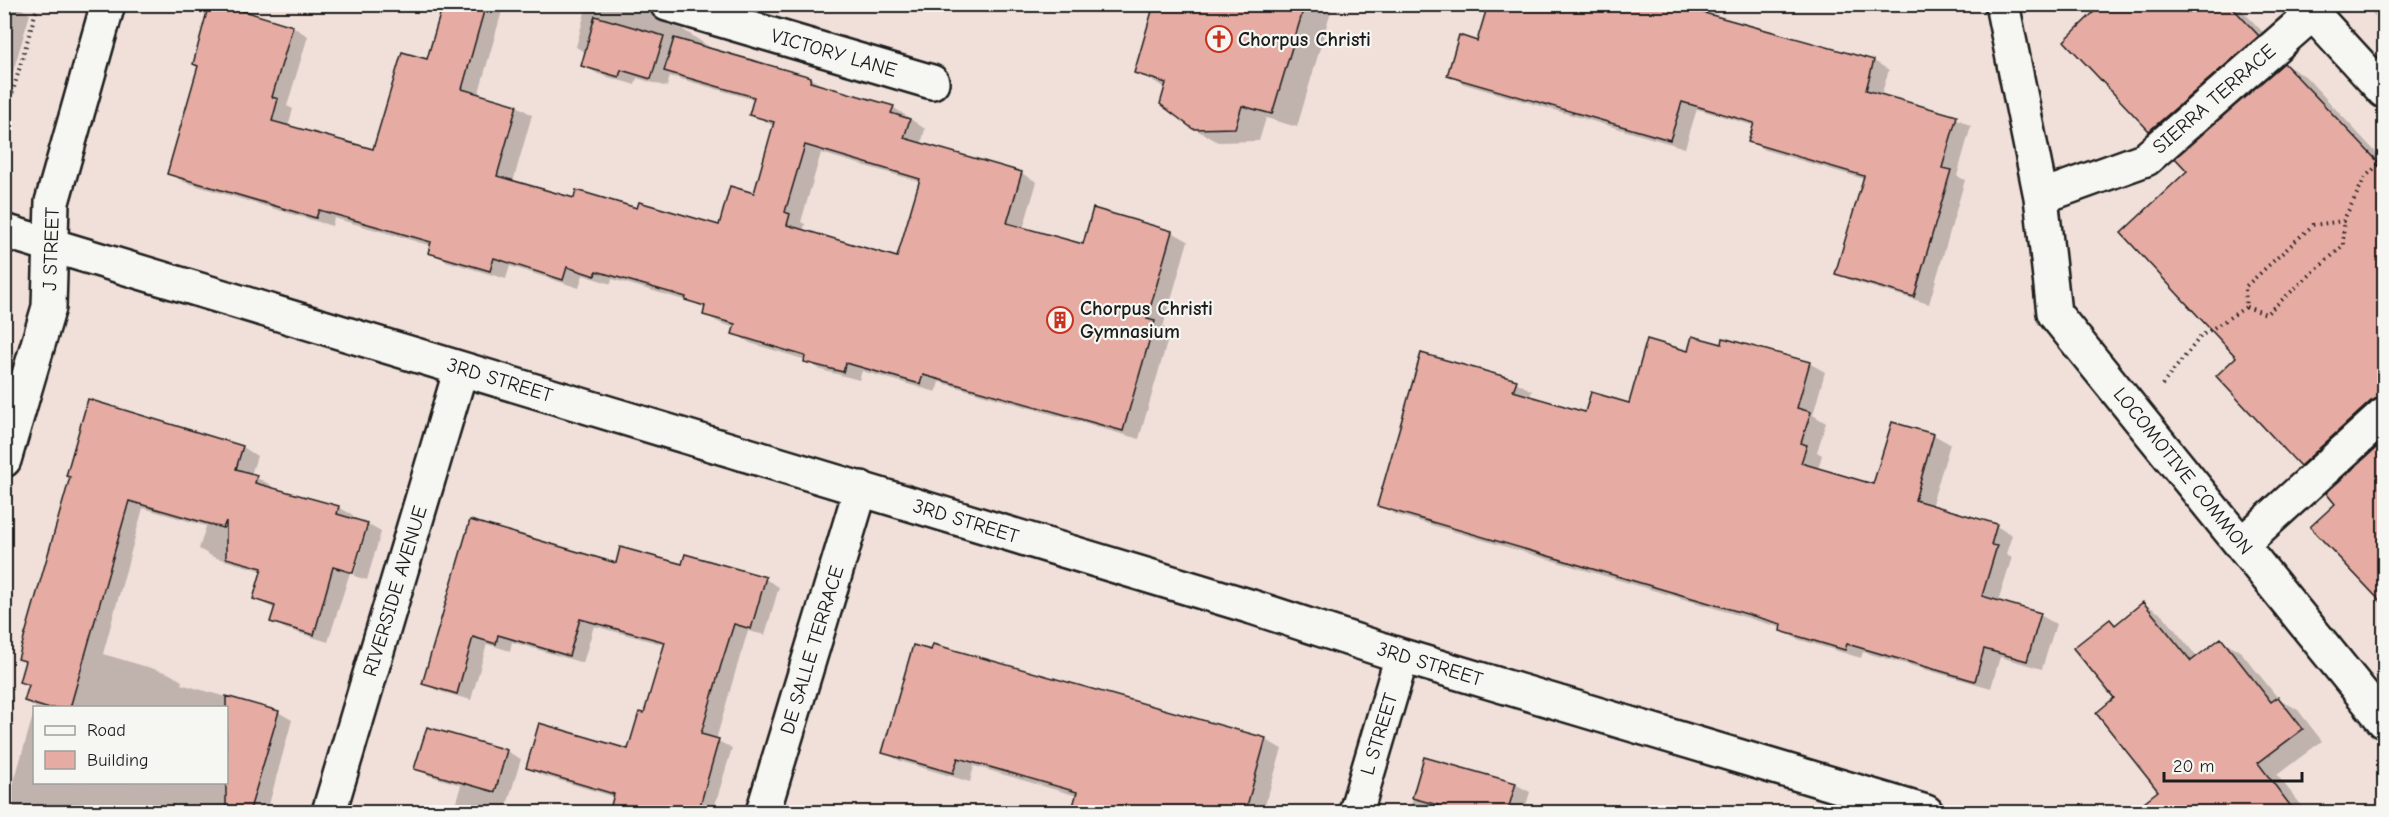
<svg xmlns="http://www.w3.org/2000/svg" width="2389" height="817" viewBox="0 0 2389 817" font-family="'Comic Neue',sans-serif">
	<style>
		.shadow { fill: #0003; fill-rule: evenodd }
		.building { fill: #e6aca3; stroke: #1c1c1c; stroke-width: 1.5; fill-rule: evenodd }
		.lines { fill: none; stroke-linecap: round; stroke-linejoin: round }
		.minor-casing { stroke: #1c1c1c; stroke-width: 38 }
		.path { stroke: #1c1c1c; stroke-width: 4; stroke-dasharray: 1.5 4.5; stroke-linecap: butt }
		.minor { stroke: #f6f6f2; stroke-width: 33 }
		.labels { text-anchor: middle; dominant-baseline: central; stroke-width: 4.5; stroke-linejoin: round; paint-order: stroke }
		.poi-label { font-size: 20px; font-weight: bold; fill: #1c1c1c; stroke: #f6f6f2; text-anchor: start }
		.street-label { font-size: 20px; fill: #1c1c1c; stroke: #f6f6f2 }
	</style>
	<rect width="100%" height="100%" fill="#f1e0da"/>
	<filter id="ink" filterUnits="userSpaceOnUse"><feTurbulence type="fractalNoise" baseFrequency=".0167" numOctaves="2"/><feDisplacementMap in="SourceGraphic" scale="12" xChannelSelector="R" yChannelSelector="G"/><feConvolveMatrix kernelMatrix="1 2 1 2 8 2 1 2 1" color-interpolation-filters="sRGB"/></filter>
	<g filter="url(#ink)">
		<path class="shadow" d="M4,4h9l17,10 -20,68 -6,-1z
			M445,4h59l-26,92 39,10 15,9 -19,67 62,18 145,27 35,-32 19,-69 -23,-12 4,-14 -85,-24 -3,11 -30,-9 -2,7 -37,-11 -15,-9 3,-12 -10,-6 11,-43h80l-3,15 3,5 15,5 35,23 94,27 16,9 66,19 32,22 -4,16 100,28 16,9 -14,47 61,17 10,-36 78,22 16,9 -25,86 7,5 -31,107 -200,-57 -3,10 -74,-21 -3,9 -38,-10 -15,-10 -56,-17 -16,-10 2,-5 -16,-5 -16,-9 2,-5 -12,-6 -82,-24 -1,5 -28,-9 -4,13 -69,-22 -4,13 -60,-18 -16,-9 2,-6 -98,-28 -2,8 -148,-44 -15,-9 124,-146 15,9 -21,70 6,3 -5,18 86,24 54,-90zM821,153l99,29 -22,76 -95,-27 2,-7 -4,-2z
			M1156,4h177l-36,123 -31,-9 -7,23 -41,1 -25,-14 -27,-40 -30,-16z
			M2104,4h132l42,44 -107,93 -21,-11 -84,-89z
			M2364,4h20v22z
			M1742,23l132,38 15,9 -8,26 75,22 15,8 -14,50 8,4 -36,124 -77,-23 -15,-8 27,-94 -99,-29 -15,-8 5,-16 -58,-17 -12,39 -221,-64 -15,-9 29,-32 263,-17z
			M2285,65l20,11 79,85v258l-63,57 -20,-11 -63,-108 -49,-186z
			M1723,346l86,17 16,9 -12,43 13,8 -9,29 5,3 -4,14 56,17 19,-63 41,12 16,9 -19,63 65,19 16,9 -6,19 6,3 -14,45 42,13 16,9 -14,45 -42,-12 -9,31 -128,-36 -2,6 -64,-19 -16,-9 1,-2 -388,-114 -15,-9 137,-123 16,9 -3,7 57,15 44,-8 59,-52z
			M243,447l14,9 -6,19 20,10 -1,4 68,18 15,8 -2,4 16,5 14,8 -14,48 -13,-4 14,-51h-3l-37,117 -42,-13 -14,-8 3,-12 -20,-10 8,-28 -50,-14 -14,-8 7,-23 -63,-18 -40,146 65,19 14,8 -1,3 97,28 14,8 -25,92h-263v-14l5,1 25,-87v70h192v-74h-190l-10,-7 4,-14 -10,-6 6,-19 -6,-4 52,-180z
			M471,522l146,42 66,2 82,13 14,8 -14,48 -17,-4 -13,42 -19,67 16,8 -19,64h-103l5,-15 -74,-22 -14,-8 102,-16 16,-37 20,-69 -71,-19 -11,37 -71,-21 -2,9 -23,-7 -16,56 -33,-9 -14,-8z
			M2143,603l20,12 35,43 23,-18 20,12 37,46 20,12 24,31 -45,34 30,37h-147v-21l-44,-93 -6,-78 8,5z
			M934,646l332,94 16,9 -19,63h-191l5,-16 -103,-30 -4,16 -70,-21 -16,-9z
			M506,751l15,8 -16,53h-52l8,-27 -31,-9 -14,-8z
			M1425,758l90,26 15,8 -6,20h-115z"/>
		<path class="building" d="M209,4h12l72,22 -21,71 6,2 -6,22 101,28 29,-97 25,7 16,-55h43l-24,85 55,16 -20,71 77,22 2,-8 61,18 2,-6 80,23 11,-39 24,7 20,-71 -25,-7 5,-18 -90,-26 10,-33 137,39 -1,5 84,24 -3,7 19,6 -6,19 118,34 -15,51 76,21 10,-36 79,23 -25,88 8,2 -32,110 -200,-56 -3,9 -74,-21 -3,9 -39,-10 1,-6 -73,-22 3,-10 -32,-9 2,-9 -20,-6 1,-3 -90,-26 -1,5 -28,-9 -4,13 -69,-22 -4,13 -62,-18 3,-11 -112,-32 -3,8 -149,-44 31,-108 -5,-2zM805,145l115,34 -23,78 -110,-32 3,-11 -5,-2z
			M1154,4h151l-33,110 -30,-8 -7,22 -42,1 -33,-25 6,-21 -32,-10z
			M1488,4h184l202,56 -8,30 91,26 -15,52 9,2 -37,127 -79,-23 29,-98 -116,-34 6,-19 -72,-21 -12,38 -223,-64 12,-41 18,6z
			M2102,4h127l30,32 -110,95 -85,-90z
			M595,16l69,20 -13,43 -30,-9 -2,7 -38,-11z
			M2284,63l101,106v228l-14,4 -71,65 -84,-90 20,-19 -115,-124 66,-62 -12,-13z
			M1692,336l30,8 1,-6 87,24 -13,46 14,4 -10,31 6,2 -6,18 72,21 19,-62 42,12 -19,66 82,24 -6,21 6,1 -15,50 59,17 -14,48 -43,-12 -9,32 -128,-37 -2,6 -65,-19 1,-7 -404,-118 44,-153 96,27 -4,11 72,21 6,-20 38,11 18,-64 41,12z
			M88,399l155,47 -7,23 21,6 -2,8 84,23 -2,8 31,9 -15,50 -20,-6 -19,68 -44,-13 5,-16 -22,-7 9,-31 -36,-10v-37l-3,7 -94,-27 -59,207h-24l-22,-7 5,-16 -10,-3 6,-21 -7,-2 52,-182 -4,-1z
			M2385,440v166l-75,-79 25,-23 -9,-11z
			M470,520l146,43 4,-16 62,17 3,-10 81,23 -15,52 -17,-5 -13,41 -20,69 18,5 -21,74h-89l5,-19 -88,-26 13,-45 89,26 11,-37 5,1 21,-71 -85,-23 -11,37 -71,-21 -2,9 -23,-7 -16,57 -35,-10z
			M2143,602l48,59 30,-23 50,64 7,-5 25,32 -45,34 38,50h-166l28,-22 -62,-78 18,-15 -41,-50 37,-29 5,6z
			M933,644l333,94 -21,75h-174l6,-21 -119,-34 -5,15 -71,-20 31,-108 18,5z
			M226,696l53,15 -30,102h-23z
			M427,727l80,23 -12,42 -81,-23z
			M1424,757l92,26 -9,30h-71l2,-8 -26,-7z"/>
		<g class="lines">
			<defs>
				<path id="minor" d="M667,4l265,78
					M2002,4l39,193 13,116 330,408
					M2304,4l80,87
					M2041,197l105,-38 166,-145
					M4,231l1248,376 150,49 524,156
					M4,460l45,-153 3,-105 56,-198
					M2243,543l141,-128
					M329,812l132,-443
					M763,812l98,-324
					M1356,812l46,-156"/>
			</defs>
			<use href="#minor" class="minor-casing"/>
			<path class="path" d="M4,122l34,-118
				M2246,307l20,7 78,-69 -1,-24
				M2162,385l39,-49 45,-29 -1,-20 68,-62 30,-4 23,-45 18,-16"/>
			<use href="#minor" class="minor"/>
		</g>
	</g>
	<defs>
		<symbol id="church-ring" viewBox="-11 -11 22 22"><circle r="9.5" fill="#f6f6f2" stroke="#c8321e" stroke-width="1.5"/><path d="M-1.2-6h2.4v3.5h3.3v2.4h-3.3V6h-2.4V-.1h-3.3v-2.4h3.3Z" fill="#c8321e"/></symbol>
		<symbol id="building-ring" viewBox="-11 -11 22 22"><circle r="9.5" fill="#f6f6f2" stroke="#c8321e" stroke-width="1.5"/><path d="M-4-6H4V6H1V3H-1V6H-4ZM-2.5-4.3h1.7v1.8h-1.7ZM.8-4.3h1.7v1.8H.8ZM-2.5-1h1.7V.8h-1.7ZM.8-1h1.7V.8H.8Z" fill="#c8321e"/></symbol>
	</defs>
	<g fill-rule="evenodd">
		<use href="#church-ring" x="1204" y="24" width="30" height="30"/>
		<use href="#building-ring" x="1045" y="305" width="30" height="30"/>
	</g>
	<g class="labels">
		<g class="poi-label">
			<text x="1238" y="39">Chorpus Christi</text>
			<text x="1080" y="308">Chorpus Christi<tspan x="1080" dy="23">Gymnasium</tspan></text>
		</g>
		<g class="street-label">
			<text transform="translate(834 53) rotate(16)">VICTORY LANE</text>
			<text transform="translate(2214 99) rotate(-41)">SIERRA TERRACE</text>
			<text transform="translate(51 249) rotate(-88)">J STREET</text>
			<text transform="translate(500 380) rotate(17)">3RD STREET</text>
			<text transform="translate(2183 471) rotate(51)">LOCOMOTIVE COMMON</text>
			<text transform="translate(966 521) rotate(17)">3RD STREET</text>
			<text transform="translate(395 591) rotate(-73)">RIVERSIDE AVENUE</text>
			<text transform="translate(812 650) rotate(-73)">DE SALLE TERRACE</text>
			<text transform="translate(1430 664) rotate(17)">3RD STREET</text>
			<text transform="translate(1379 734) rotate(-73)">L STREET</text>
		</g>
	</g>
	<rect width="2389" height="817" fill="none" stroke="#f6f6f2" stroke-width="24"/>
	<rect x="12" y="12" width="2365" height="793" fill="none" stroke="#1c1c1c" stroke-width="2" filter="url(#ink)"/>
	<rect x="33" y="706" width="195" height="78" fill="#f6f6f2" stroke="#9f9f9c" stroke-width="1.5"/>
	<rect x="45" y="726" width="30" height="9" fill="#f6f6f2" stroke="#9f9f9c" stroke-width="1.5"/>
	<text x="87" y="736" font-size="18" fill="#1c1c1c">Road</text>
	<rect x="45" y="751" width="30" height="18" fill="#e6aca3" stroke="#9f9f9c" stroke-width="1.5"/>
	<text x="87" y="766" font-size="18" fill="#1c1c1c">Building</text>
	<path d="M2164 772v9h138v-9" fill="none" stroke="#1c1c1c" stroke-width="3"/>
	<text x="2173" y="772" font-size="18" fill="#1c1c1c" stroke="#f6f6f2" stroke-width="4.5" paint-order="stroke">20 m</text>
</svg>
